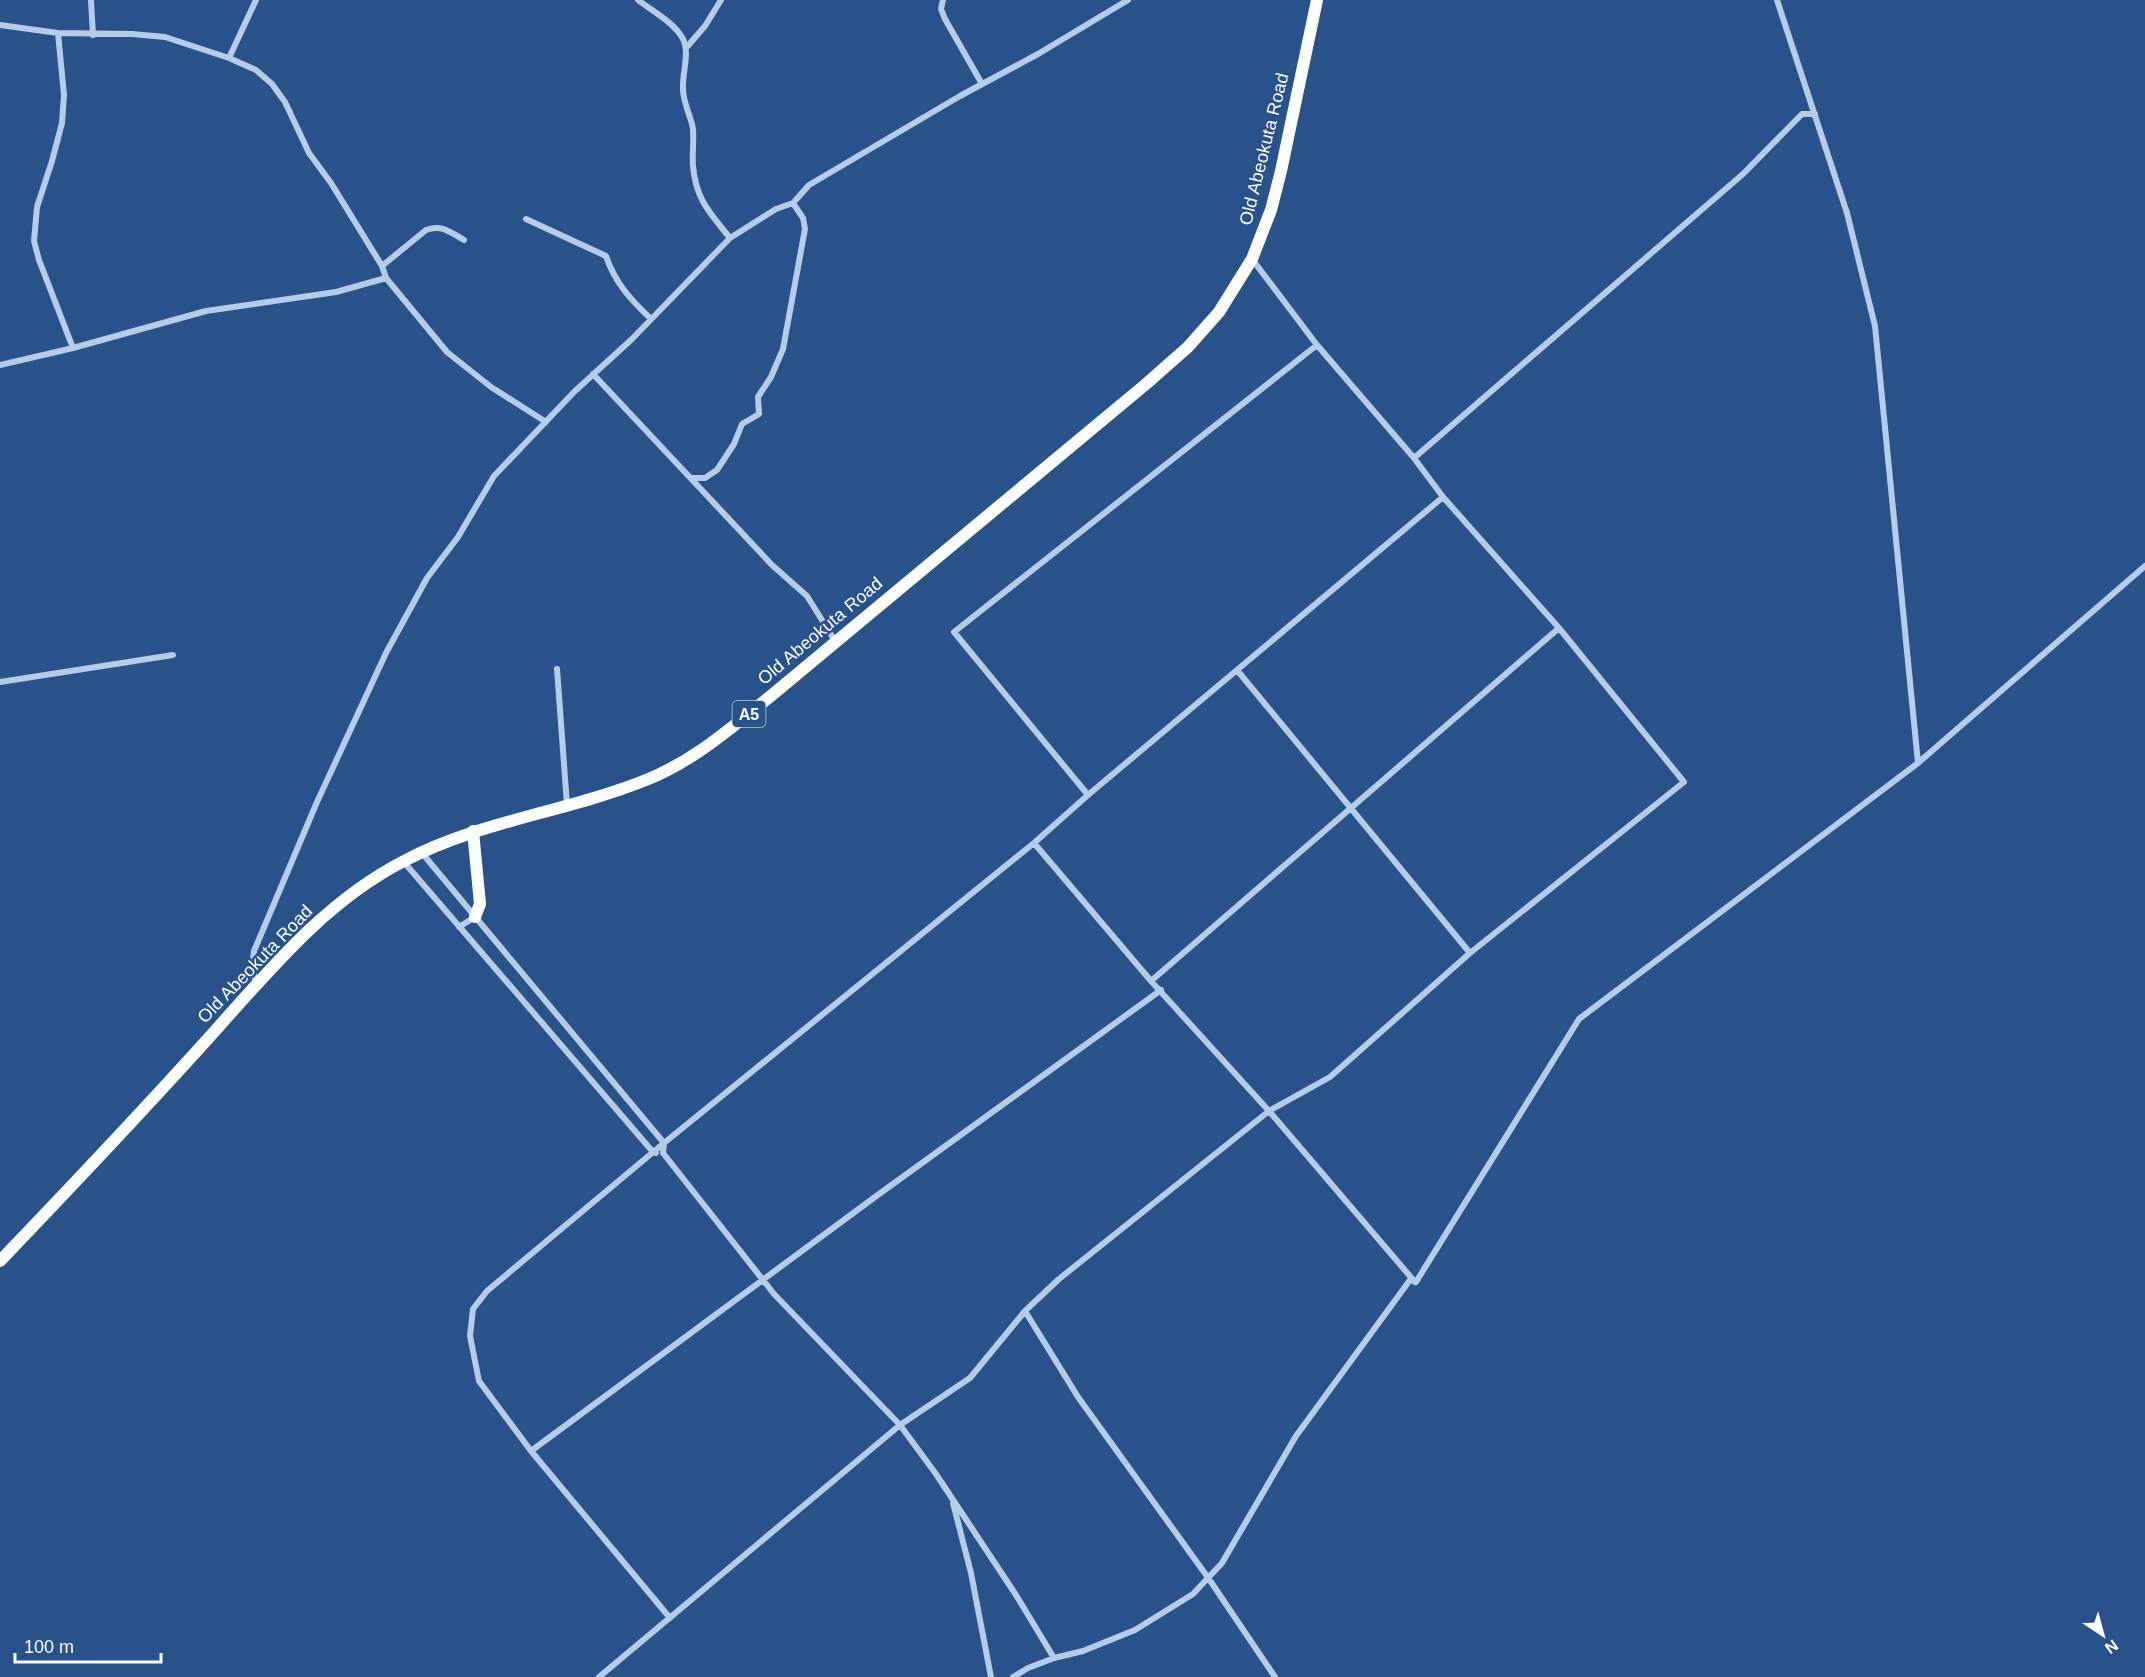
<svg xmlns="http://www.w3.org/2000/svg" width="2145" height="1677" viewBox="0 0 2145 1677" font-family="Arial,sans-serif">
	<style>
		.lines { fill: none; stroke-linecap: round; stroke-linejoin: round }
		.minor { stroke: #b7cce9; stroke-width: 6 }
		.trunk { stroke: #fcfefe; stroke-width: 12 }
		.labels { text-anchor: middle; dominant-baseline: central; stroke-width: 5; stroke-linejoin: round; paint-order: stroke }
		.shield { fill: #29518a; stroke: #bfcbdc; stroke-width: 1.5 }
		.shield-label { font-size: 16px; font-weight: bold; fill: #fff }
		.street-label { font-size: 18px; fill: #fff; stroke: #29518a }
	</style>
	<rect width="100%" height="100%" fill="#29518a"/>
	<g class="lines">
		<path class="minor" d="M91,0l2,35
			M638,0c14,11 37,23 45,39 7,14 -1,35 0,50 0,14 8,27 10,40 1,13 -1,25 0,37 3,34 17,47 37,72
			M943,0l-2,9 4,10 37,65
			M1777,0l70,213 28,113 43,437
			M0,25l58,8 74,1 33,3 64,21 27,12 16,14 13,18 24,51 22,30 51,83 4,12 61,74 44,35 55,35
			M58,33l6,62 -2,28 -10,38 -15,46 -3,34 5,19 34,88
			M686,48l19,-22 16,-26
			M229,58l27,-58
			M526,219l80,37c9,27 25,44 45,63
			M382,266l44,-36c16,-6 24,2 38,10
			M0,365l73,-17 133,-37 130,-19 50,-14
			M593,374l179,191 35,31 28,45
			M1414,458l329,-284 59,-60h13
			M691,478h14l12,-8 17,-26 8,-20 17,-10 -1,-17 13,-20 12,-28 22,-120 -2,-11 -10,-15
			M557,669l10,136
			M1237,670l233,283
			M0,682l173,-27
			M1088,795l-134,-163 363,-287
			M1034,843l117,138 118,130 146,171
			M422,853l242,290 -1,10 111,141 126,131 36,49 80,121 38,63
			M403,861l250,291 3,1
			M459,927l16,-10
			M1151,981l408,-353
			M256,983l-4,-16 2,-16 63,-149 69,-149 41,-75 31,-41 36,-61 80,-84 58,-53 98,-101 46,-29 17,-6 16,-18 151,-89 78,-42 90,-54
			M1416,1282l163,-263 339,-256 227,-197
			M1025,1311l53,86 131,182 66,98
			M531,1451l344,-254 286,-207
			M953,1503l18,70 20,104
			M670,1618l-139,-167 -52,-70 -9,-45 3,-27 14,-18 177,-148 370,-300 54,-48 355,-298
			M599,1677l301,-252 70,-47 55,-67 34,-32 210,-168 61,-34 140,-124 214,-171 -125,-154 -116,-131 -29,-39 -97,-113 -65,-86
			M1013,1677l15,-9 26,-10 29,-7 52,-21 58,-36 29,-31 74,-127 114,-156 6,2"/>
		<path class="trunk" d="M473,831l7,73 -5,13
			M0,1261c69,-72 138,-145 205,-219 60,-66 117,-139 199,-181 76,-40 162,-49 242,-81 48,-19 86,-53 126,-85l374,-311 42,-37 31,-35 33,-53 19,-49 10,-39 36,-171"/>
	</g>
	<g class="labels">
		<rect class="shield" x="732.5" y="701" width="33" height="26" rx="4.5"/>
		<g class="shield-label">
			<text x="749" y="714">A5</text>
		</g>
		<g class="street-label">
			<text transform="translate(1264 149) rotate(-76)">Old Abeokuta Road</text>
			<text transform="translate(820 631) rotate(-40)">Old Abeokuta Road</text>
			<text transform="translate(255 964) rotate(-46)">Old Abeokuta Road</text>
		</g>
	</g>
	<g transform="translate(2103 1635) rotate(144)" stroke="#29518a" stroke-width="4.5" paint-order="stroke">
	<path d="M0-4.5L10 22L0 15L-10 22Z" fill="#ffffff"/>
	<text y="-9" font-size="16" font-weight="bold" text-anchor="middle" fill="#ffffff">N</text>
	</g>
	<path d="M15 1653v9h146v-9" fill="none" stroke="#ffffff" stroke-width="3"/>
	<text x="24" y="1653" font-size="18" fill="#ffffff" stroke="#29518a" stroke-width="4.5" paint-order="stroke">100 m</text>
</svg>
